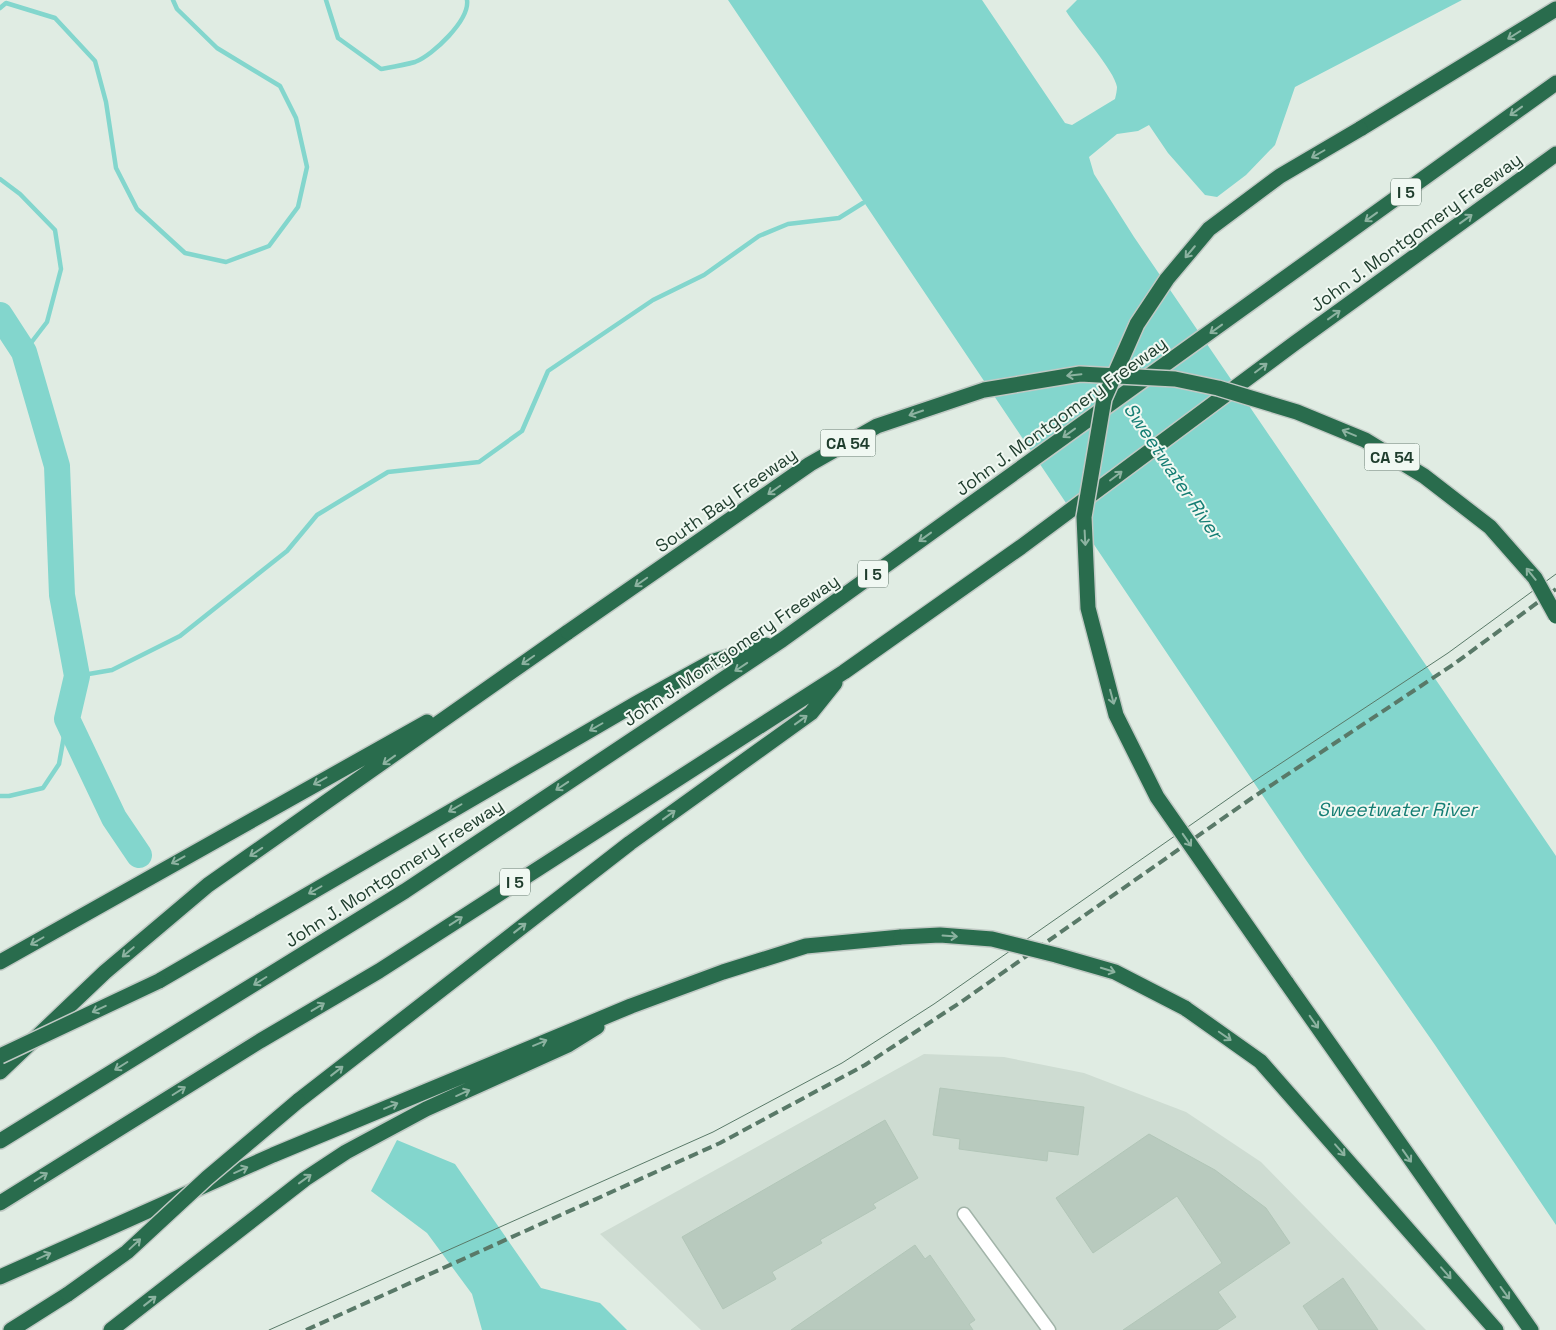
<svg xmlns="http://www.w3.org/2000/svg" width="1556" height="1330" viewBox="0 0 1556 1330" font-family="'Space Grotesk',sans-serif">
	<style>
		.built { fill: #cedcd2 }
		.water { fill: #83d6cd }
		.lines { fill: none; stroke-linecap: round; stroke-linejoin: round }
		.stream { stroke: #83d6cd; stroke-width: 4.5 }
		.river { stroke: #83d6cd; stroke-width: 26 }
		.building { fill: #b8cabe; stroke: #b2c6b8 }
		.minor-casing { stroke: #a2b4a9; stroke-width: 15 }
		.motorway-casing { stroke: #c0c9c4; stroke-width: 18 }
		.minor { stroke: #fff; stroke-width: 12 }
		.motorway { stroke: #296c4d; stroke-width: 15 }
		.tram { stroke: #597968; stroke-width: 1 }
		.rail { stroke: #597968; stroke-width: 4; stroke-dasharray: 10 5; stroke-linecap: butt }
		.motorway-bridge-casing { stroke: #c0c9c4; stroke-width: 18; stroke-linecap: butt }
		.motorway-bridge { stroke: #296c4d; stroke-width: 15 }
		.oneway { stroke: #8cb2a0 }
		.labels { text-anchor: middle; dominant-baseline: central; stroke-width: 4; stroke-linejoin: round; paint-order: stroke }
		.shield { fill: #f0f8f2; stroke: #5e7568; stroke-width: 1 }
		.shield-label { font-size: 16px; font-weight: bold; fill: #1f3d2d }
		.street-label { font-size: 18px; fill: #1f3d2d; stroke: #f0f8f2 }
		.water-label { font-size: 19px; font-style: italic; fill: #157e74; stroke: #f0f8f2 }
	</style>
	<rect width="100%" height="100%" fill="#e0ece3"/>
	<path class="built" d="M924,1054l80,3 80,16 102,39 75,50 165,168h-725l-101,-96z"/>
	<path class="water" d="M728,0h254l83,123 7,2 43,-26c1,-4 2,-9 2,-12 -2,-16 -40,-58 -51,-76l11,-11h385l-167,87 -20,58 -29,30 -29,22 -12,-2 -37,-42 -19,-28 -11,6 -21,3 -28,23 5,17 40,63 422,619v369l-121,-180 -129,-185z
		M397,1140l58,24 86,124 59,15 27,27h-145l-10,-36 -45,-61 -56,-42z"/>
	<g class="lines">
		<path class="stream" d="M326,0l12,38 43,31c11,-2 23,-4 34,-7 18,-7 55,-42 52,-62
			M0,8l6,-5 49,15 40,43 11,41 10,66 21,41 48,44 41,9 43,-16 29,-39 9,-40 -11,-49 -16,-32 -63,-38 -40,-39 -4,-9
			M0,179l20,15 35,36 6,39 -14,53 -23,30
			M77,676l35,-6 68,-34 107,-85 30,-36 71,-43 91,-10 43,-31 26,-60 105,-71 51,-25 55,-39 29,-12 51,-6 24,-15
			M0,796h9l34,-8 16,-24 8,-45"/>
		<path class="river" d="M0,315l24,37 33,114 5,129 15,81 -10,43 47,99 25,37"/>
	</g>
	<path class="building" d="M940,1088l144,19 -6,48 -30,-4 -1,10 -88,-12 1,-10 -27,-4z
		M885,1120l33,58 -45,26 3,4 -56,32 2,3 -50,29 4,7 -53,30 -41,-72z
		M1149,1134l66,36 51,38 24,35 -72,49 18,25 -19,13h-94l99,-67 -45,-67 -84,57 -37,-55z
		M915,1245l10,14 5,-4 45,65 -6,4 4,6h-182z
		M1343,1278l35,52h-59l-16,-24z"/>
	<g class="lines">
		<defs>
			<path id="minor" d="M964,1214l85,116"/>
			<path id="motorway" d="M1360,129l196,-120
				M0,962l427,-240
				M159,981l478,-278 74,-41 55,-17
				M1286,982l245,348
				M1185,1008l75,53 236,269
				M0,1072l105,-100 103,-87 360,-253
				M298,1101l332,-258 181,-130 24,-30
				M0,1141l405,-250 377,-251 774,-557
				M0,1203l260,-162 119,-70 465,-299 177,-125 274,-204 261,-189
				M0,1277l273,-122 358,-149 92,-34 83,-26 95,-9
				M11,1330l57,-36
				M111,1330l194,-151 41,-27 80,-43 142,-64 29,-18"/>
		</defs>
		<use href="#minor" class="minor-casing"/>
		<use href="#motorway" class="motorway-casing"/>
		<use href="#minor" class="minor"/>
		<use href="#motorway" class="motorway"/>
		<path class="tram" d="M269,1330l444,-198 129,-69 92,-59 311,-217 203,-134 108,-79"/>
		<path class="rail" d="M306,1330l414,-187 145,-78 96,-63 291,-204 202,-134 102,-75"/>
		<defs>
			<path id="motorway-bridge" d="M568,632l242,-168 67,-38 107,-36 96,-16 95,5 43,9 79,24 68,28 59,36 66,51 45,51 21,38
				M901,937l39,-2 52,4 64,16 59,17 70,36
				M1286,982l-129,-185 -41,-82 -28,-107 -4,-91 20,-118 33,-75 30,-45 42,-50 71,-53 80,-47
				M0,1056l159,-75
				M68,1294l59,-42 80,-74 91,-77"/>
		</defs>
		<use href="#motorway-bridge" class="motorway-bridge-casing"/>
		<use href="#motorway-bridge" class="motorway-bridge"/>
	</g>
	<defs><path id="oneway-shaft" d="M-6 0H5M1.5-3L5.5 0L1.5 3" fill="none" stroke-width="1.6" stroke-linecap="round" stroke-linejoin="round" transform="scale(1.25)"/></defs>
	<g class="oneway">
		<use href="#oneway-shaft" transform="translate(1514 35) rotate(148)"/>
		<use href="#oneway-shaft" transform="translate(1516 111) rotate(144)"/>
		<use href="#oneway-shaft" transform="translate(1318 154) rotate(150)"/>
		<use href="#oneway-shaft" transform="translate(1371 217) rotate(144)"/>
		<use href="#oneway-shaft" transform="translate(1466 219) rotate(-36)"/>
		<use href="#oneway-shaft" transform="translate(1190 252) rotate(130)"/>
		<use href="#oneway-shaft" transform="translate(1334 315) rotate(-36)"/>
		<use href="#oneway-shaft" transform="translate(1216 329) rotate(144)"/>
		<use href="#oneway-shaft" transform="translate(1261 368) rotate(-37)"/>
		<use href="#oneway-shaft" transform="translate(1074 375) rotate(174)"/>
		<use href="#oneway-shaft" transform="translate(916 413) rotate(161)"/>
		<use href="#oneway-shaft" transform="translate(1069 433) rotate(144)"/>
		<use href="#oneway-shaft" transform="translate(1349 433) rotate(-157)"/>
		<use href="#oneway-shaft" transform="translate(1116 476) rotate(-37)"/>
		<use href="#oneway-shaft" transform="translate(774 490) rotate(145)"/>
		<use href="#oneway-shaft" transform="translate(925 537) rotate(144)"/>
		<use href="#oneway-shaft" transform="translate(1085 538) rotate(87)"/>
		<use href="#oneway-shaft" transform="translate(1531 574) rotate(-129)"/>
		<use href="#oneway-shaft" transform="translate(641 582) rotate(145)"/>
		<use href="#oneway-shaft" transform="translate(528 660) rotate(145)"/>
		<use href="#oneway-shaft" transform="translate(741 667) rotate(146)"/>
		<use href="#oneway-shaft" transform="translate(1112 697) rotate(75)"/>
		<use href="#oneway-shaft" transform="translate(801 720) rotate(-36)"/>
		<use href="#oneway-shaft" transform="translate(596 727) rotate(150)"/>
		<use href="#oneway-shaft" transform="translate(389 760) rotate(144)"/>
		<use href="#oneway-shaft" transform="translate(320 781) rotate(151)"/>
		<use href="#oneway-shaft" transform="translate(562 786) rotate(146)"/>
		<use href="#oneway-shaft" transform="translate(455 808) rotate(150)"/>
		<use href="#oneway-shaft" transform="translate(669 815) rotate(-36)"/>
		<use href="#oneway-shaft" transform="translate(1187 840) rotate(55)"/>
		<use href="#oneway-shaft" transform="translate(256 852) rotate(146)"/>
		<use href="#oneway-shaft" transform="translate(178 860) rotate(151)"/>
		<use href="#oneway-shaft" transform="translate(315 890) rotate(150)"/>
		<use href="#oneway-shaft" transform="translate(456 921) rotate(-33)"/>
		<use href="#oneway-shaft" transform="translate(520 928) rotate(-38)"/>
		<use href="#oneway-shaft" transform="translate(950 936) rotate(4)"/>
		<use href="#oneway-shaft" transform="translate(37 941) rotate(150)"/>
		<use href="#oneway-shaft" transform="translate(128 952) rotate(140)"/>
		<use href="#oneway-shaft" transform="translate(1108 970) rotate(17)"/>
		<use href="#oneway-shaft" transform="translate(260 981) rotate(148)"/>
		<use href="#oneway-shaft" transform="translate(318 1007) rotate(-31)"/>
		<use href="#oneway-shaft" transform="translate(99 1009) rotate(155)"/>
		<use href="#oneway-shaft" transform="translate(1314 1022) rotate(55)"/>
		<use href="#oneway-shaft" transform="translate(1225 1036) rotate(35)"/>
		<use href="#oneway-shaft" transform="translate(540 1043) rotate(-23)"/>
		<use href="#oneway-shaft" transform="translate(121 1066) rotate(148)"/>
		<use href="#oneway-shaft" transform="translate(337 1071) rotate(-38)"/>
		<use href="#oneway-shaft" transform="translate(179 1091) rotate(-32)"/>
		<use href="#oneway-shaft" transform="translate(463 1093) rotate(-24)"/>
		<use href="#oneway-shaft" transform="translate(391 1106) rotate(-23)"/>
		<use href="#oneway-shaft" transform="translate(1340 1150) rotate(49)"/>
		<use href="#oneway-shaft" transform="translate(1407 1156) rotate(55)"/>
		<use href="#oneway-shaft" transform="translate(241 1170) rotate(-24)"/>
		<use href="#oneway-shaft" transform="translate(41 1177) rotate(-32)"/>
		<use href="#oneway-shaft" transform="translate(305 1179) rotate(-36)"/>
		<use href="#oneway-shaft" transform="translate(135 1244) rotate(-43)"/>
		<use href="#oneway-shaft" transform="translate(44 1256) rotate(-24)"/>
		<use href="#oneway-shaft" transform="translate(1446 1273) rotate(49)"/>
		<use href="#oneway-shaft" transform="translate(1505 1293) rotate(54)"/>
		<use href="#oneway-shaft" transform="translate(150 1301) rotate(-38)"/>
	</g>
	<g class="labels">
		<g class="shield">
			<rect x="1391" y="178.5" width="30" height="27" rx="4"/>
			<rect x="820.5" y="429.5" width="55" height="27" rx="4"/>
			<rect x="1364.5" y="443.5" width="55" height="27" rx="4"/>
			<rect x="858" y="560.5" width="30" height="27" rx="4"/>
			<rect x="500" y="868.5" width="30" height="27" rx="4"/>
		</g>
		<g class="shield-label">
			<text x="1406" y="192">I 5</text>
			<text x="848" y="443">CA 54</text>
			<text x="1392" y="457">CA 54</text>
			<text x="873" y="574">I 5</text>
			<text x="515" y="882">I 5</text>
		</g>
		<g class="street-label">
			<text transform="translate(1416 232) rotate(-36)">John J. Montgomery Freeway</text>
			<text transform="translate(1061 416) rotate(-36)">John J. Montgomery Freeway</text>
			<text transform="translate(726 500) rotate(-35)">South Bay Freeway</text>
			<text transform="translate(731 650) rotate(-34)">John J. Montgomery Freeway</text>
			<text transform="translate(394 873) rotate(-33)">John J. Montgomery Freeway</text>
		</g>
		<g class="water-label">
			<text transform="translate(1173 471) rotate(56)">Sweetwater River</text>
			<text x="1397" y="809">Sweetwater River</text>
		</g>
	</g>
</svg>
